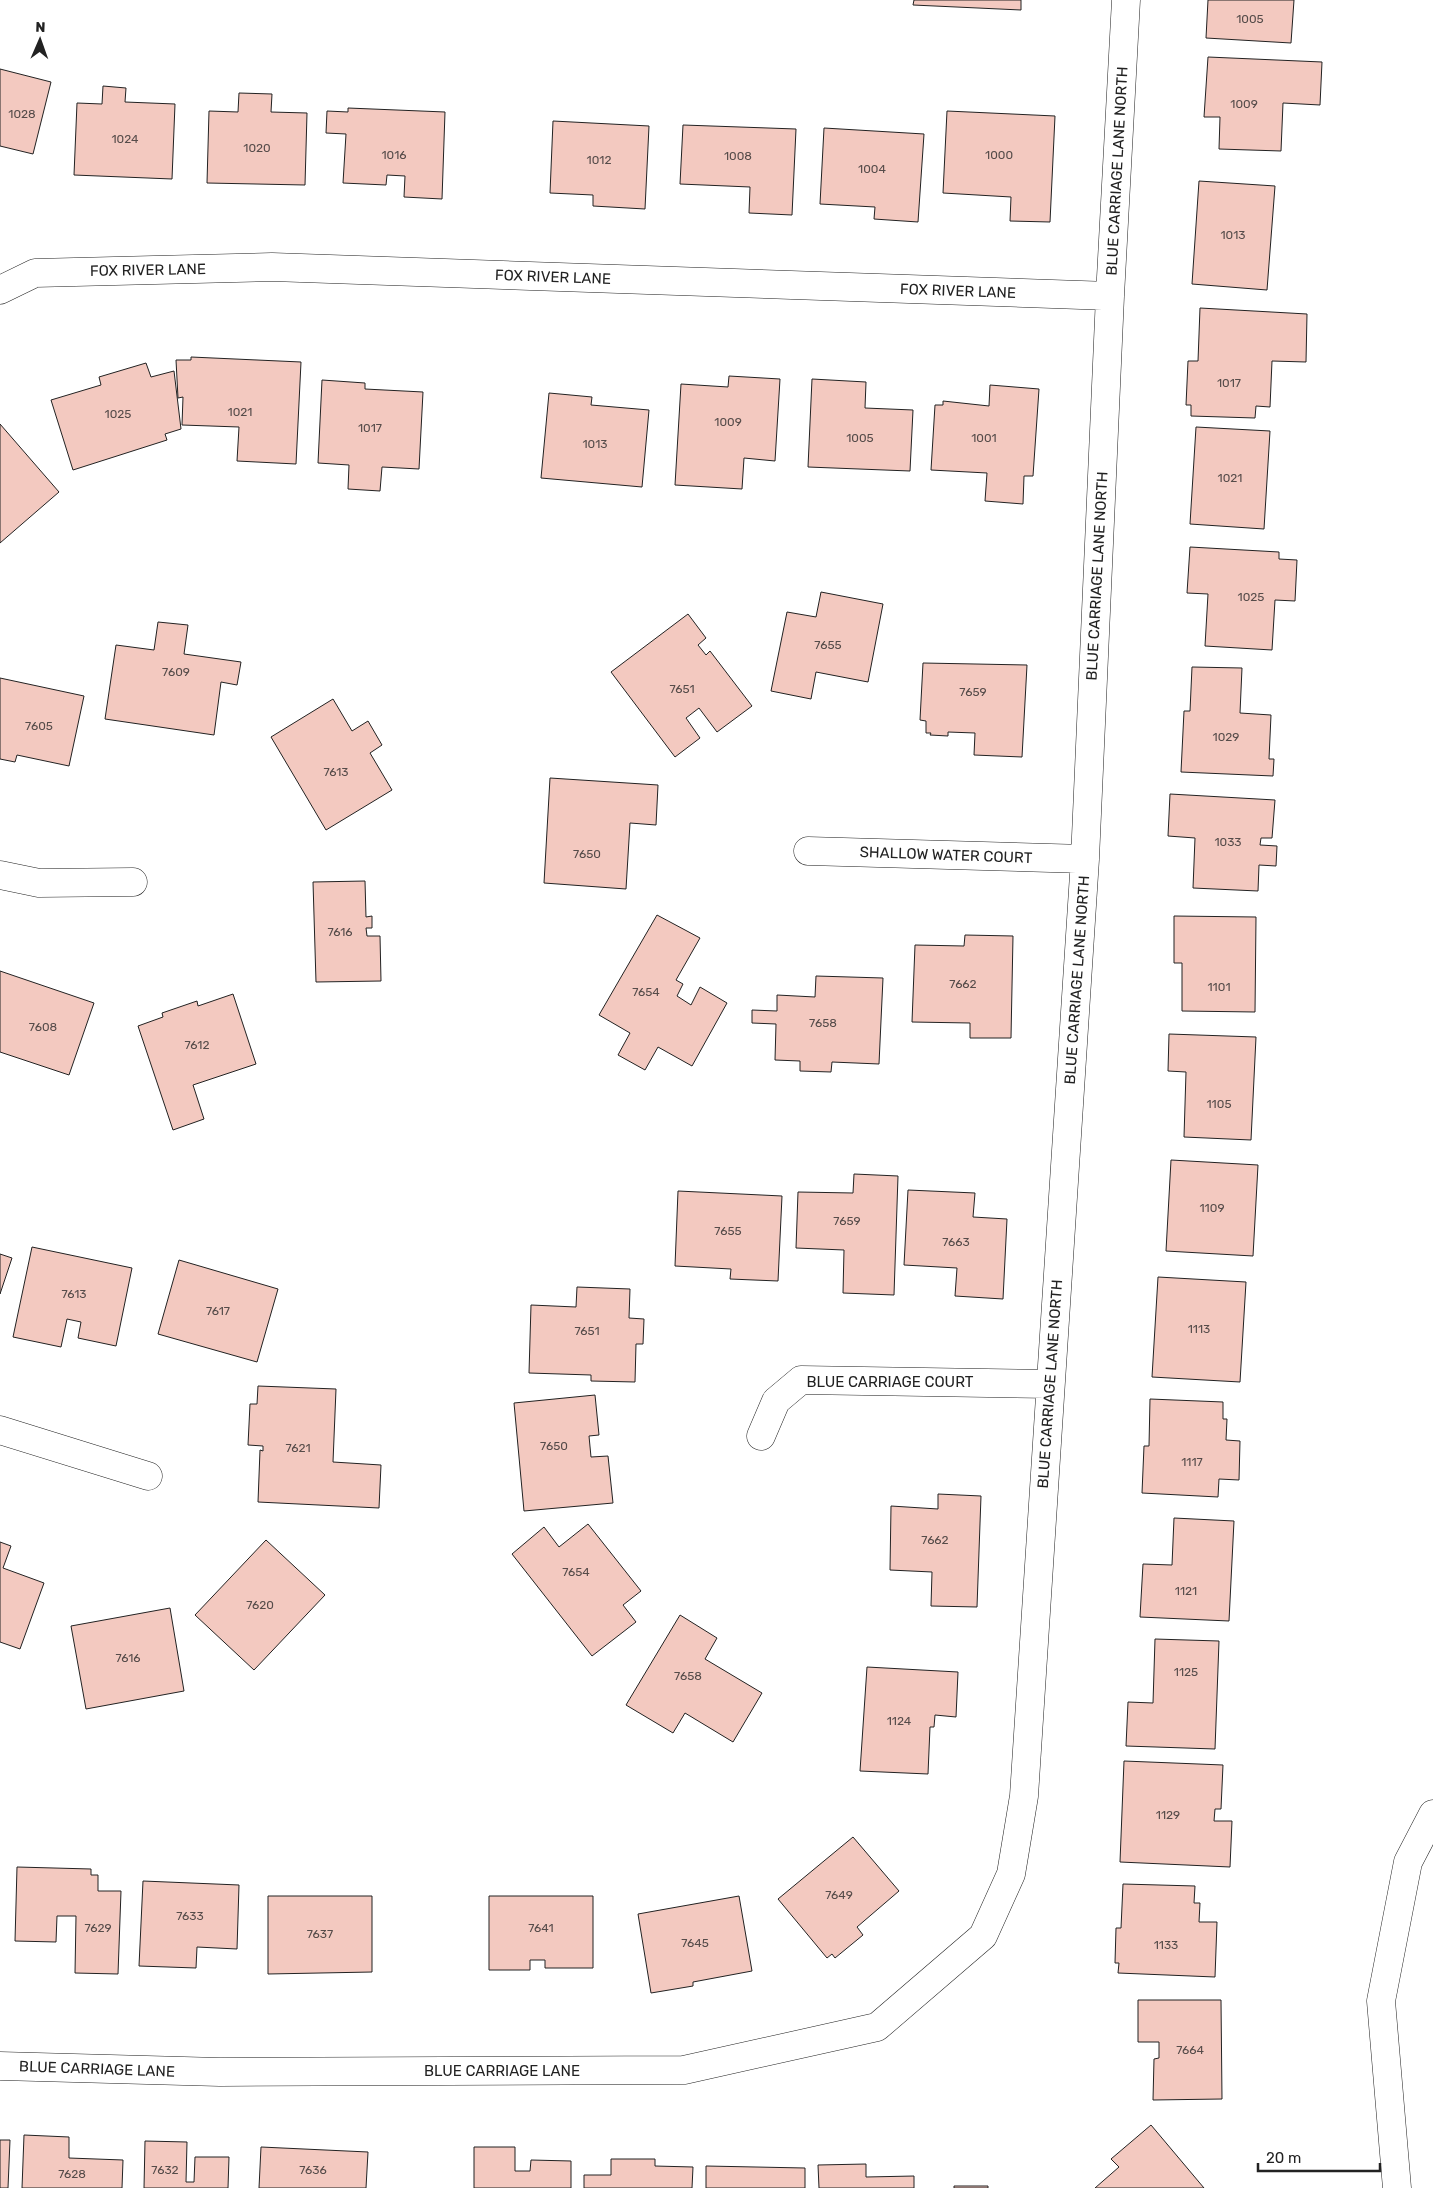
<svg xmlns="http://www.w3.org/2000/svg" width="1433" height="2188" viewBox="0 0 1433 2188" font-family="Rubik,sans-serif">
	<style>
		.building { fill: #f3c9c0; stroke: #222 }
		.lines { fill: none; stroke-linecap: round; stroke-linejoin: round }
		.minor-casing { stroke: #222; stroke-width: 29 }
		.minor { stroke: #fff; stroke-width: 28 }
		.labels { text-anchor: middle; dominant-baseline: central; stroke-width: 4; stroke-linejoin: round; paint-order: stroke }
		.number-label { font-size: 12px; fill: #564c4a }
		.street-label { font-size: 15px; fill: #222; stroke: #fff }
	</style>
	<rect width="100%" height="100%" fill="#fff"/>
	<path class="building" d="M914,0h107v10l-108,-5z
		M1208,0h86l-3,43 -85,-5z
		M1208,57l114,5 -2,43 -37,-2 -2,48 -62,-2 1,-32h-16z
		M0,69l51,13 -18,72 -33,-8z
		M103,86l23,2 -1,14 50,2 -3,75 -98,-4 3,-72 25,1z
		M239,93l33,1 -1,18 36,1 -2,72 -98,-2 2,-72 29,1z
		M348,108l97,4 -3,87 -38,-2 1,-21 -18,-1 -1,10 -43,-2 3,-49 -20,-1 1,-22 21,1z
		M947,111l108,5 -5,106 -40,-1 1,-24 -68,-4z
		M553,121l96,5 -4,83 -52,-3v-11l-43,-2z
		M683,125l113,4 -4,86 -43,-2 1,-26 -70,-3z
		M824,128l100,6 -6,88 -44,-3 1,-12 -55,-3z
		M1199,181l76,5 -8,104 -75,-6z
		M1200,308l107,6 -1,48 -34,-1 -2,46 -14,-1 -1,12 -64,-2v-11h-5l2,-44h10z
		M191,357l110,5 -5,102 -59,-3 2,-34 -57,-2 1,-28 -5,1 -2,-38h15z
		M146,363l5,14 23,-6 7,58 -16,5 2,6 -94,30 -22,-70 50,-15 -2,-8z
		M729,376l51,3 -5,82 -31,-3 -2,31 -67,-4 6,-101 47,3z
		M812,379l54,3 -1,26 48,2 -3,61 -102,-4z
		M322,380l43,3v6l58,3 -4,77 -37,-2 -2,24 -32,-2 1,-24 -31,-2z
		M990,385l49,4 -6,87h-9l-1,28 -38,-3 2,-28 -56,-3 4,-65h8v-4l46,5z
		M549,393l43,4 -1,8 58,5 -7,77 -101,-9z
		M0,424l59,68 -59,51z
		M1196,427l74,4 -6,98 -74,-5z
		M1190,547l89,5v7l18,1 -2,41 -20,-1 -3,50 -67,-4 3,-52 -21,-1z
		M821,592l62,12 -15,78 -52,-10 -5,27 -40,-8 16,-79 29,5z
		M688,614l18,24 -8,7 8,10 4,-4 42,55 -35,26 -18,-24 -13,10 14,20 -25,19 -64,-85z
		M158,622l30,3 -4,29 57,8 -4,23 -16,-3 -7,53 -109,-16 11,-74 38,5z
		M923,663l104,2 -5,92 -48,-2 1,-22 -27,-1v4l-18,-1 1,-2h-5v-12l-6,-1z
		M1192,667l50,1 -2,45 31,2 -2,44h5l-1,17 -92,-4 3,-61h6z
		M0,678l84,18 -15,70 -52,-11 -2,7 -15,-3z
		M333,699l19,32 16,-10 14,24 -12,8 22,37 -66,40 -55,-93z
		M550,778l108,7 -2,40 -26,-2 -4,66 -82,-6z
		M1170,794l105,6 -3,38h-11l-1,7 17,1 -1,20 -17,-1 -1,26 -65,-3 2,-50 -27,-2z
		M365,881l1,36 6,-1v12h-6l1,8h13l1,45 -65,1 -3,-100z
		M657,915l43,23 -24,42 7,4 -6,12 14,9 9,-18 27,16 -35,63 -34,-19 -13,23 -27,-15 12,-22 -31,-18z
		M1174,916l82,1 -1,95 -73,-1v-48h-8z
		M965,935l48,1 -2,102h-41v-15l-58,-1 3,-77 49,1z
		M0,971l94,32 -25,72 -69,-23z
		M816,976l67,2 -4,86 -47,-2 -1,10 -31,-1v-10l-25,-1 1,-36 -24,-1v-13l25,1v-16l38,2z
		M233,994l23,70 -63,21 11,34 -31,11 -35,-104 25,-9 -1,-4 35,-12 1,5z
		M1169,1034l87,3 -5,103 -67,-3 2,-65 -18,-1z
		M1171,1160l87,5 -5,91 -87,-5z
		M854,1174l44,2 -4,119 -51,-2 1,-43 -48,-2 2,-56 55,1z
		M908,1190l67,3 -2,24 34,2 -4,80 -48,-3 2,-28 -53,-3z
		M678,1191l104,5 -4,85 -48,-2 1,-10 -56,-3z
		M32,1247l100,21 -16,78 -38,-8 3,-16 -14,-3 -6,28 -48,-10z
		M0,1254l12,4 -12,36z
		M179,1260l99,29 -21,73 -99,-28z
		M1158,1277l88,5 -6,100 -88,-5z
		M577,1287l53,2 -1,29 15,1 -1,25h-7l-1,38 -44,-1v-6l-62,-2 2,-68 45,2z
		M258,1386l78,3 -3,73 48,3 -2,43 -121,-6 2,-52 3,1v-5l-15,-1 2,-41h7z
		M595,1395l4,40 -10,1 2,21 17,-1 5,47 -89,8 -10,-108z
		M1150,1399l73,3v17h4l-1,21 14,1 -1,39 -20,-1 -1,18 -76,-4 2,-47h5z
		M938,1494l43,2 -4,111 -46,-1 1,-34 -42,-2 1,-64 47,3z
		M1174,1518l60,3 -5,100 -89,-4 3,-53 29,1z
		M588,1524l53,67 -18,14 13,17 -44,34 -80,-102 32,-27 15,20z
		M266,1540l59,55 -71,75 -59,-55z
		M0,1542l11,4 -8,22 41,15 -24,66 -20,-7z
		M170,1608l14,83 -98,18 -15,-83z
		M680,1615l37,23 -12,21 57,34 -29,49 -48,-29 -12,20 -47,-28z
		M1155,1639l64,2 -4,108 -89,-3 2,-44 25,1z
		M867,1667l91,5 -2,45 -21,-2 -1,12h-4l-2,47 -68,-3z
		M1124,1761l99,4 -2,44h-6l-1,12h18l-2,46 -110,-5z
		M853,1837l46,54 -42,36 6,8 -28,23 -3,-4 -5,4 -49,-59z
		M17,1867l74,2v6h7v16h23l-3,83 -43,-1 1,-57h-19l-1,26 -41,-1z
		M143,1881l96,4 -2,64 -40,-2 -1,21 -57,-2z
		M1123,1884l72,2 -1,17h6l-1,19h18l-2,55 -97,-4 1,-10h-4l1,-35h5z
		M268,1896h104v76l-104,2z
		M489,1896h104v72h-48v-8h-15v10h-41z
		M739,1896l13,75 -59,11v4l-42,7 -13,-79z
		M1138,2000h83l1,99 -69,1 1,-41 5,-1v-16h-21z
		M1151,2125l53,63h-109l24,-21 -8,-8z
		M24,2135l45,2v21l54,2 -1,28h-100z
		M0,2140h10l-2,48h-8z
		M145,2141l42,1 -1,40h8l1,-25h34l-1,31h-84z
		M261,2147l107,5 -2,36h-107z
		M474,2147h41v24h15l1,-11 40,1v27h-97z
		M611,2159h44v7l38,1 -1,21h-108v-13h27z
		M866,2164v13l48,-1v12h-95l-1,-23z
		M706,2166l99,2v20h-99z
		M954,2186h34v2h-34z"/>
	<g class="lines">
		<defs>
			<path id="minor" d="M0,290l35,-17 237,-6 838,29
				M808,851l277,8
				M0,875l39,8 94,-1
				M0,1430l148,46
				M761,1436l15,-35 25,-21 249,4
				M0,2066l220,6 464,-2 193,-43 106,-91 28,-62 13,-78 61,-937 25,-563 16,-296
				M1397,2188l-16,-187 27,-139 25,-48"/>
		</defs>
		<use href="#minor" class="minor-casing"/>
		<use href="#minor" class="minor"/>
	</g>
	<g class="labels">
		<g class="number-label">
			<text x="1250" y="19">1005</text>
			<text x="1244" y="104">1009</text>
			<text x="22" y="114">1028</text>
			<text x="125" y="139">1024</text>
			<text x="257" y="148">1020</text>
			<text x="394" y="155">1016</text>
			<text x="999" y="155">1000</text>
			<text x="738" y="156">1008</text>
			<text x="599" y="160">1012</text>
			<text x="872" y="169">1004</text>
			<text x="1233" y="235">1013</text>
			<text x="1229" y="383">1017</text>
			<text x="240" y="412">1021</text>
			<text x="118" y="414">1025</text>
			<text x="728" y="422">1009</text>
			<text x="370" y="428">1017</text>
			<text x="860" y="438">1005</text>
			<text x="984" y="438">1001</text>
			<text x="595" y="444">1013</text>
			<text x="1230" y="478">1021</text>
			<text x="1251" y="597">1025</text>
			<text x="828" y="645">7655</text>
			<text x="176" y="672">7609</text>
			<text x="682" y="689">7651</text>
			<text x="973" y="692">7659</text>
			<text x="39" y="726">7605</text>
			<text x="1226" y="737">1029</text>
			<text x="336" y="772">7613</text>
			<text x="1228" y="842">1033</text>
			<text x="587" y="854">7650</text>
			<text x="340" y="932">7616</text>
			<text x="963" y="984">7662</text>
			<text x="1219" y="987">1101</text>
			<text x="646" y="992">7654</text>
			<text x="823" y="1023">7658</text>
			<text x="43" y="1027">7608</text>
			<text x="197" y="1045">7612</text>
			<text x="1219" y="1104">1105</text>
			<text x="1212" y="1208">1109</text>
			<text x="847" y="1221">7659</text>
			<text x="728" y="1231">7655</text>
			<text x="956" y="1242">7663</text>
			<text x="74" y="1294">7613</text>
			<text x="218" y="1311">7617</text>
			<text x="1199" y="1329">1113</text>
			<text x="587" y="1331">7651</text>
			<text x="554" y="1446">7650</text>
			<text x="298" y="1448">7621</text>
			<text x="1192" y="1462">1117</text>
			<text x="935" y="1540">7662</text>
			<text x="576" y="1572">7654</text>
			<text x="1186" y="1591">1121</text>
			<text x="260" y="1605">7620</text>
			<text x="128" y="1658">7616</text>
			<text x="1186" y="1672">1125</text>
			<text x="688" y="1676">7658</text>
			<text x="899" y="1721">1124</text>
			<text x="1168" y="1815">1129</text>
			<text x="839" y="1895">7649</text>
			<text x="190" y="1916">7633</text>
			<text x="98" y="1928">7629</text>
			<text x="541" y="1928">7641</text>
			<text x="320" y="1934">7637</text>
			<text x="695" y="1943">7645</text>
			<text x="1166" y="1945">1133</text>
			<text x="1190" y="2050">7664</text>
			<text x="165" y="2170">7632</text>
			<text x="313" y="2170">7636</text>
			<text x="72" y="2174">7628</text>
		</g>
		<g class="street-label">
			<text transform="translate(1117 171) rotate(-87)">BLUE CARRIAGE LANE NORTH</text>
			<text transform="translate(148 270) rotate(-1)">FOX RIVER LANE</text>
			<text transform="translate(553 277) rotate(2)">FOX RIVER LANE</text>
			<text transform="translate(958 291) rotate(2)">FOX RIVER LANE</text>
			<text transform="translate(1097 576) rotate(-87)">BLUE CARRIAGE LANE NORTH</text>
			<text transform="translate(946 855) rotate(2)">SHALLOW WATER COURT</text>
			<text transform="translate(1077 980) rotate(-86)">BLUE CARRIAGE LANE NORTH</text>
			<text x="890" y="1382">BLUE CARRIAGE COURT</text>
			<text transform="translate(1050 1384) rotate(-86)">BLUE CARRIAGE LANE NORTH</text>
			<text transform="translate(97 2069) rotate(2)">BLUE CARRIAGE LANE</text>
			<text x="502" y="2071">BLUE CARRIAGE LANE</text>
		</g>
	</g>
	<g transform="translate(40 40) rotate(2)" stroke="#ffffff" stroke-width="4" paint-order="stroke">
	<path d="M0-4L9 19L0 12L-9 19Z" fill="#222222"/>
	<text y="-8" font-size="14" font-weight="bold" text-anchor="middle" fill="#222222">N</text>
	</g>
	<path d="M1258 2163v8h122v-8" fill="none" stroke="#222222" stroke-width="2.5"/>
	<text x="1266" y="2163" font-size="15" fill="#222222" stroke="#ffffff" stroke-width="4" paint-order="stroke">20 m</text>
</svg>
